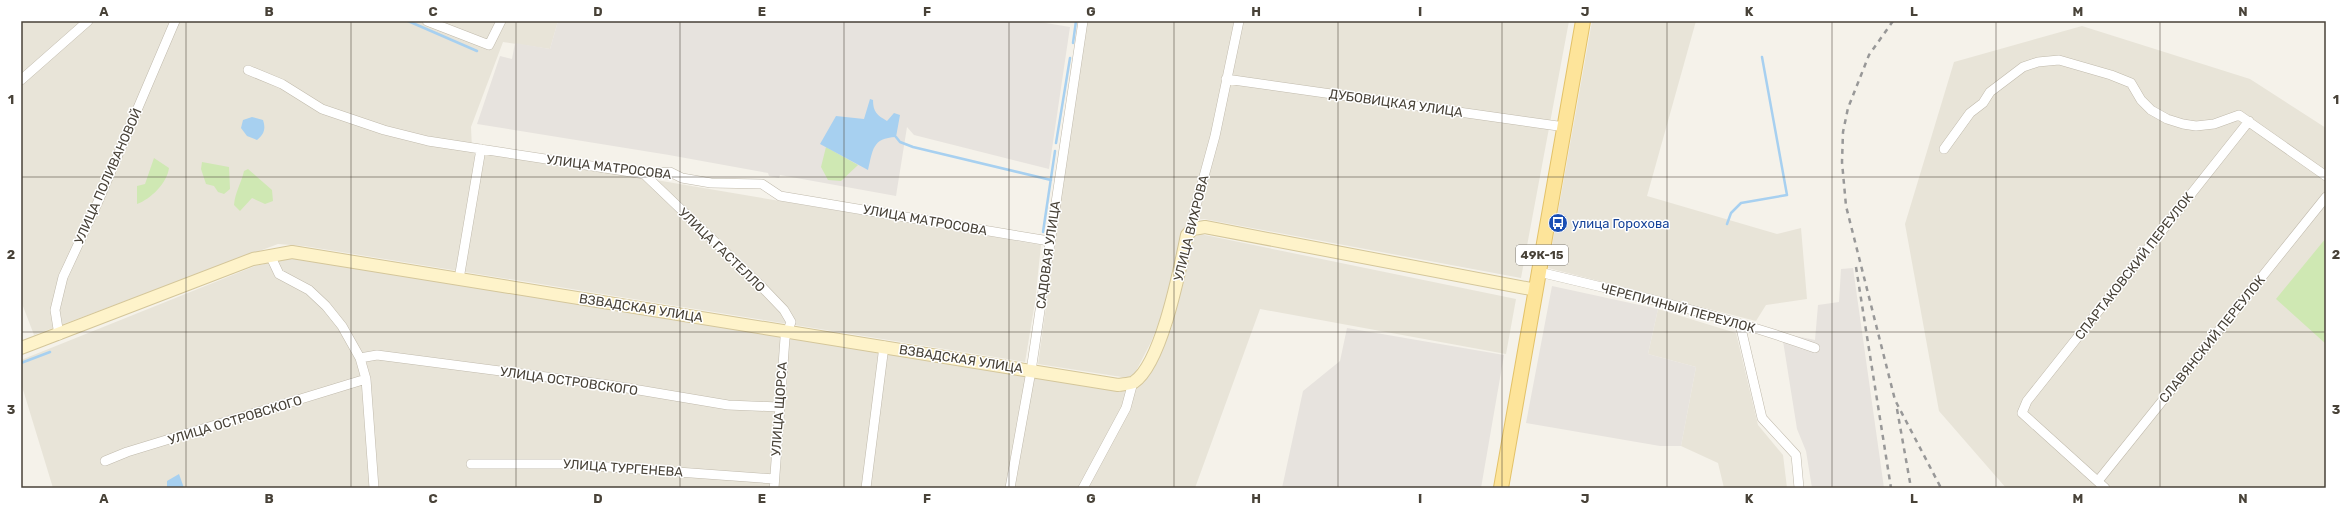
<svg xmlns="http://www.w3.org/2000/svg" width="2347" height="509" viewBox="0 0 2347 509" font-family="Rubik,sans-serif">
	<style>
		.residential { fill: #e8e4d8 }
		.industrial { fill: #e7e3de }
		.green { fill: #cfe8b3 }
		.water { fill: #a7d0f0 }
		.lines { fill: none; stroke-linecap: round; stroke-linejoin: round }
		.stream { stroke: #a7d0f0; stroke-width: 2.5 }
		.street-casing { stroke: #c0baac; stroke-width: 10 }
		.secondary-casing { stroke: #d4c69a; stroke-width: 14 }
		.primary-casing { stroke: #e3c269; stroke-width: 16 }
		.street { stroke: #fff; stroke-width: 9 }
		.secondary { stroke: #fef3ca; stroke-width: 12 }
		.primary { stroke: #fde49a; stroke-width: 14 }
		.rail { stroke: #989898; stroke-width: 2.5; stroke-dasharray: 5 5; stroke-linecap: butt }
		.grid { fill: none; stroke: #484238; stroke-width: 1; stroke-opacity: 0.55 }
		.labels { text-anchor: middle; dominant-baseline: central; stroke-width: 3; stroke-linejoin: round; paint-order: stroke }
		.shield { fill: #fff; stroke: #7f7b74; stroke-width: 1 }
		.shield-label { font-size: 12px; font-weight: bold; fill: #484238 }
		.street-label { font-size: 13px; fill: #484238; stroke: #fff }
		.transit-label { font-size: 13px; fill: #164399; stroke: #fff; text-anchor: start }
		.neatline { fill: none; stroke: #484238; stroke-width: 1.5 }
		.grid-label { font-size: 13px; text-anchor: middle; font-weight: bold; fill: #484238 }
	</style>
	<rect width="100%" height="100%" fill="#f5f2ea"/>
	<path class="residential" d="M21,21h537l-8,28 -47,-7 -32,85 1,22 569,96 -6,57 -10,60 -721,-116 -26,-2 -244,91 -13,-34z
		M1086,21h483l-48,257 -317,-59 -17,2 -24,91 -12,30 -16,31 -7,5 -90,-14z
		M1592,21h104l-49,175 130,38 24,-6 6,71 -41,6 -10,16 -208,-53z
		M2082,26l168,53 76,49v360h-320l-67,-77 -34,-187 49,-162z
		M1200,234l316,65 -10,55 -246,-45 -65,179h-1142l-32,-105v-23l234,-94 38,-8 829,133 21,-8 28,-53 21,-91z
		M1658,309l78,24 22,92 25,30 4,33h-63l-6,-25 -37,-17 15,-79 -48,-13z"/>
	<path class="industrial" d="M558,21h476l36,6 -21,142 -135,-34 -7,-8 -11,69 -116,-21 -1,3 -10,-2 -1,-3 -99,-18 -192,-31 23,-68 12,3 3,-16 35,6z
		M1853,268l31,220h-72l-6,-37 -9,-22 -14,-88 3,-7 29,6 3,-35 21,-3 2,-33z
		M1552,286l106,23 -10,45 48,13 -15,79h-21l-134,-23z
		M1347,328l157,27 -23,133h-199l21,-97 37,-30z"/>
	<path class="green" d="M826,147l32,18 -17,16 -13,-1 -7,-13z
		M154,158l15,10c-2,15 -18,31 -32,36v-18l8,-2z
		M202,162l27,5 1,22 -6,5 -6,-2 -4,-6 -8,-2 -5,-15z
		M248,169l24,21 1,11 -8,3 -13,-6 -12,13 -6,-6c1,-13 7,-21 10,-34z
		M2326,238v106l-50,-45z"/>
	<path class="water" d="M870,99l3,1c0,12 4,15 14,21l7,-8 6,2 -4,22c-24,1 -23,13 -28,33l-48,-26 16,-28 28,3z
		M252,117l11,3c3,9 1,14 -6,20l-10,-4 -6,-8 2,-8z
		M179,474l5,14h-17v-7z"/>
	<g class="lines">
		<path class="stream" d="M408,21l69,30
			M1073,43l3,-22
			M896,137l4,5 13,5 138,33
			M1056,143l14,-85
			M1727,224l4,-11 10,-10 46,-8 -25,-138
			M1043,232l12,-81
			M21,363l29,-11"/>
		<defs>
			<path id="street" d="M427,21l62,24 12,-24
				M248,70l34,14 40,25 62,21 44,11 216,33 26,-2 12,6 29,5 51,1 18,12 269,45
				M1226,79l339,48
				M21,80l67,-59
				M1944,149l26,-36 13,-10 7,-11 33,-25 15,-5 21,-2 52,15 20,8 10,17 10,10 16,9 16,5 13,2 18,-2 25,-9 87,61
				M644,174l116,111 24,25 7,12 -6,16 -11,150
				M1193,229l1,-16 21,-77 24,-115
				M270,255l9,19 30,16 17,16 16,20 18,32 6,21 8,109
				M1539,272c93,22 186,44 276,76
				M459,279l22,-130
				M1740,324l22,94 34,37 3,33
				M59,335l-4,-25 8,-33 34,-73 78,-183
				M360,358l17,-3 232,30 119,20 50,2
				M105,461l22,-9 239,-73
				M471,464h96l207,15
				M2098,481l228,-284
				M866,488l18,-142
				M1010,488l21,-117 52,-350
				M1083,488l43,-80 7,-26
				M2105,488l-83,-75 5,-12 222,-280"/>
			<path id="secondary" d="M21,348l232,-89 39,-7 826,133c5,-1 12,-1 16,-3 28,-19 46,-114 53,-147l6,-6 12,-2 331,63"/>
			<path id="primary" d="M1501,488l82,-467"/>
		</defs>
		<use href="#street" class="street-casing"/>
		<use href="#secondary" class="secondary-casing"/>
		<use href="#primary" class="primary-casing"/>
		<use href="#street" class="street"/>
		<use href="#secondary" class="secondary"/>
		<use href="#primary" class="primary"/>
		<path class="rail" d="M1893,21l-24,34 -21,53 -5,24 -1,30 4,44 49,194 46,88
			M1856,267l35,221
			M1897,409l14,79"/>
	</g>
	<path class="grid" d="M186,21v467M351,21v467M516,21v467M680,21v467M844,21v467M1009,21v467M1174,21v467M1338,21v467M1502,21v467M1667,21v467M1832,21v467M1996,21v467M2160,21v467M21,177h2305M21,332h2305"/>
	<defs>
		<symbol id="bus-disc" viewBox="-11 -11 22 22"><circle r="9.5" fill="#1a4fb4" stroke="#fff"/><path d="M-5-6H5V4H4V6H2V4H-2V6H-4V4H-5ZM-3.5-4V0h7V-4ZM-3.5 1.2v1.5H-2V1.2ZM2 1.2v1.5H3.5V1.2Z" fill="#fff"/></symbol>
	</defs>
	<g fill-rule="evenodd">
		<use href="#bus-disc" x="1547" y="212" width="22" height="22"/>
	</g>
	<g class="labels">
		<rect class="shield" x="1516" y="245" width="52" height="20" rx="3"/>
		<g class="shield-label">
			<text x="1542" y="255">49К-15</text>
		</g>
		<g class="street-label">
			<text transform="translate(1396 103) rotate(8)">ДУБОВИЦКАЯ УЛИЦА</text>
			<text transform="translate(609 167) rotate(7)">УЛИЦА МАТРОСОВА</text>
			<text transform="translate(108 176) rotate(-66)">УЛИЦА ПОЛИВАНОВОЙ</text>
			<text transform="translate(925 220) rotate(10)">УЛИЦА МАТРОСОВА</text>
			<text transform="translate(1191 228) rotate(-76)">УЛИЦА ВИХРОВА</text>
			<text transform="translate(722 250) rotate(44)">УЛИЦА ГАСТЕЛЛО</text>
			<text transform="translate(1048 255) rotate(-82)">САДОВАЯ УЛИЦА</text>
			<text transform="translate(2134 266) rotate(-52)">СПАРТАКОВСКИЙ ПЕРЕУЛОК</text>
			<text transform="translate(641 308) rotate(9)">ВЗВАДСКАЯ УЛИЦА</text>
			<text transform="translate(1678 308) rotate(15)">ЧЕРЕПИЧНЫЙ ПЕРЕУЛОК</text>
			<text transform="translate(2212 339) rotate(-51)">СЛАВЯНСКИЙ ПЕРЕУЛОК</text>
			<text transform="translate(961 359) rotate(9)">ВЗВАДСКАЯ УЛИЦА</text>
			<text transform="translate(569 381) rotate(8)">УЛИЦА ОСТРОВСКОГО</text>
			<text transform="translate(779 409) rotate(-86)">УЛИЦА ЩОРСА</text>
			<text transform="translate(235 420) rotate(-17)">УЛИЦА ОСТРОВСКОГО</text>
			<text transform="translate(623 468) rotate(4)">УЛИЦА ТУРГЕНЕВА</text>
		</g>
		<g class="transit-label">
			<text x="1572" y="223">улица Горохова</text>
		</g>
	</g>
	<rect width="2347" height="509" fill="none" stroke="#ffffff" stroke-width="44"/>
	<rect x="22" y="22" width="2303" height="465" class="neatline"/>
	<g class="grid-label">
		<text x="104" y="16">A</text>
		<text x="269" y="16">B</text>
		<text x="433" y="16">C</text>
		<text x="598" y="16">D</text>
		<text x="762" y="16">E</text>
		<text x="927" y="16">F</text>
		<text x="1091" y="16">G</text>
		<text x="1256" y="16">H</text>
		<text x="1420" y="16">I</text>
		<text x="1585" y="16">J</text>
		<text x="1749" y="16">K</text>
		<text x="1914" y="16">L</text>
		<text x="2078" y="16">M</text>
		<text x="2243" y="16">N</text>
		<text x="11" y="104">1</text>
		<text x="2336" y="104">1</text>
		<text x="11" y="259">2</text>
		<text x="2336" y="259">2</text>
		<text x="11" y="414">3</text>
		<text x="2336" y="414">3</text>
		<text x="104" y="503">A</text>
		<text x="269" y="503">B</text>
		<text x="433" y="503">C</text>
		<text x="598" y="503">D</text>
		<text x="762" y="503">E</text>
		<text x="927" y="503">F</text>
		<text x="1091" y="503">G</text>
		<text x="1256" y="503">H</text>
		<text x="1420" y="503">I</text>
		<text x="1585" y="503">J</text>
		<text x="1749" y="503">K</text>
		<text x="1914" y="503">L</text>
		<text x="2078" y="503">M</text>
		<text x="2243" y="503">N</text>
	</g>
</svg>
